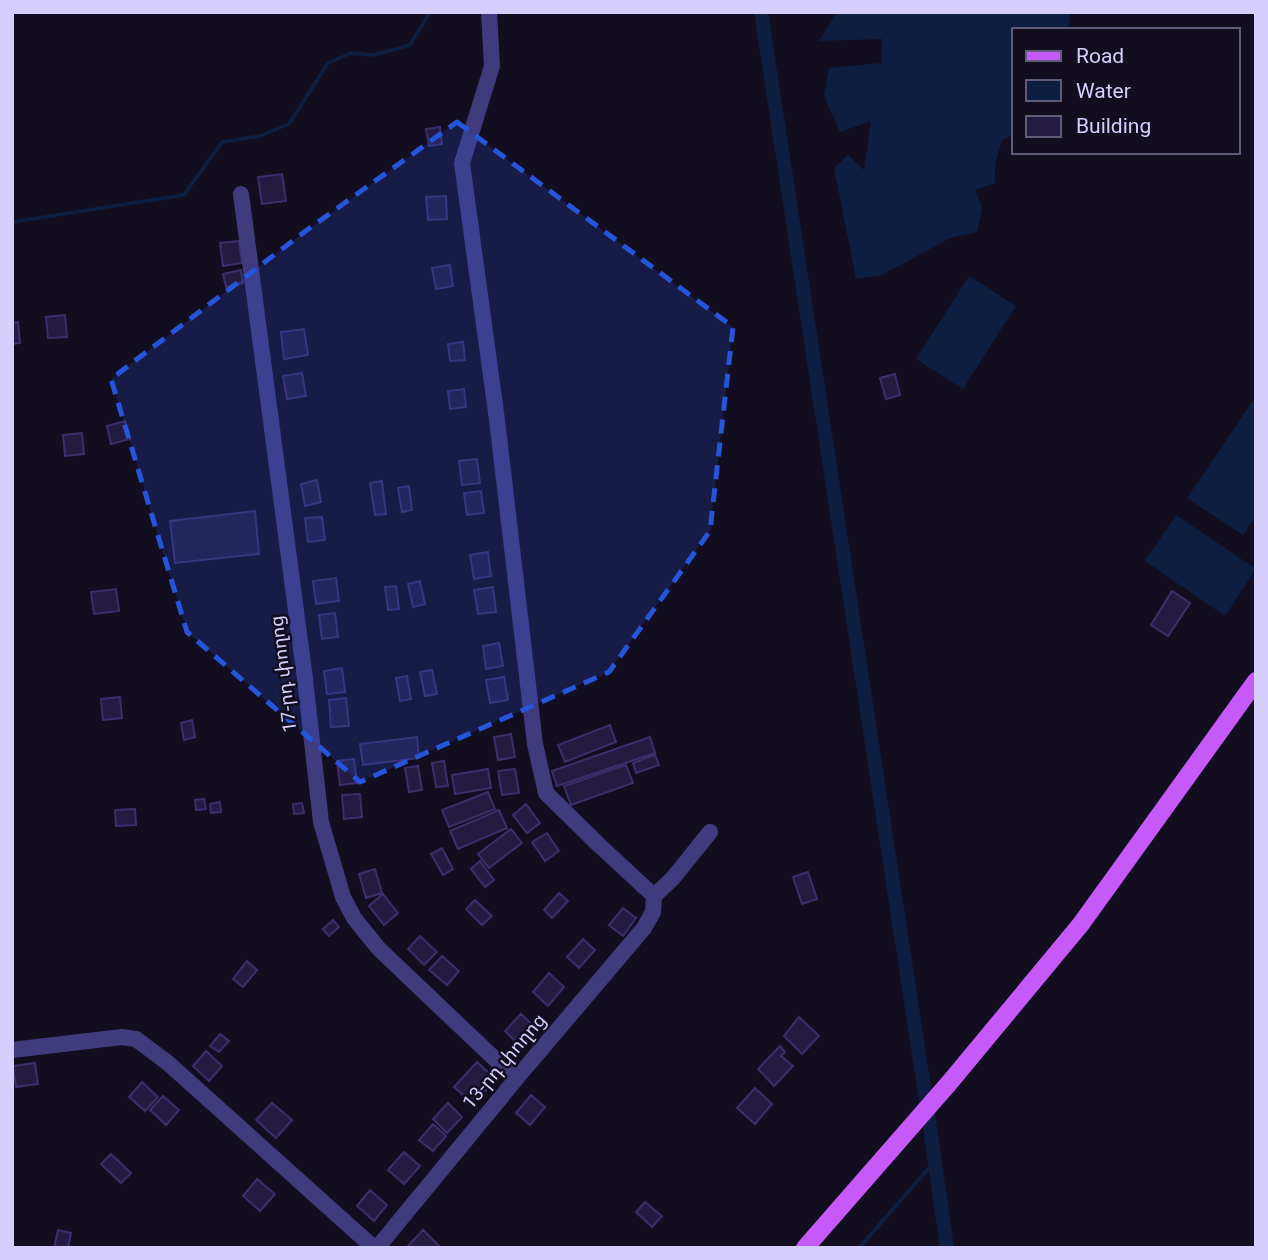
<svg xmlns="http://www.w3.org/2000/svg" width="1268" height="1260" viewBox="0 0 1268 1260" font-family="Roboto,'Noto Sans Armenian',sans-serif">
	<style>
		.water { fill: #0d1e40 }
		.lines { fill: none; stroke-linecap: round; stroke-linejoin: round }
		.stream { stroke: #0d1e40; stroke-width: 3.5 }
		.canal { stroke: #0d1e40; stroke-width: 14 }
		.building { fill: #241b40; stroke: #3d2e6b; stroke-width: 2 }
		.minor { stroke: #403b7d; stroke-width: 16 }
		.major { stroke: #c55af9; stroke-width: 18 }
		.marked { fill: #2654da; fill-opacity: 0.2; stroke: #2654da; stroke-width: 5; stroke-dasharray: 14 9; stroke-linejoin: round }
		.labels { text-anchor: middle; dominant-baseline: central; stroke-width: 5; stroke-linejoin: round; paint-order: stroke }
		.street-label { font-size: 19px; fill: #d6cffd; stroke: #120e20 }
	</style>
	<rect width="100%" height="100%" fill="#120e20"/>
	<path class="water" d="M837,12h234l-3,18h-54v105l-12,5 -7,24v19l-20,7 7,17 -5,25 -27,6 -68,37 -26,4 -22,-111 14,-13 16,15 7,-49 -31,11 -16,-36 5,-28 52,-5 1,-24 -63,2z
		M969,276l47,30 -53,83 -47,-30z
		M1256,396v120l-13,19 -56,-37z
		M1176,515l80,54 -31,47 -80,-55z"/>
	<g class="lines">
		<path class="stream" d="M12,222l172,-27 38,-53 38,-6 29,-12 39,-61 23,-10 23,2 36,-10 20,-33
			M859,1248l76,-87"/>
		<path class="canal" d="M761,12l166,1095 20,141"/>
	</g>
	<path class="building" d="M440,127l2,17 -13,2 -3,-17z
		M282,174l4,27 -24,3 -4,-27z
		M446,196l1,23 -19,1 -2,-23z
		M239,241l3,22 -19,3 -3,-23z
		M450,265l3,21 -17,3 -4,-21z
		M241,270l2,13 -17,4 -3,-13z
		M65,315l2,22 -19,1 -2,-21z
		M18,322l2,21 -8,1v-21z
		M304,329l4,26 -24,4 -3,-27z
		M463,342l2,18 -15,1 -2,-17z
		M302,373l4,23 -19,3 -4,-23z
		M895,374l5,21 -14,4 -6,-21z
		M464,389l2,18 -16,2 -2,-18z
		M125,421l5,18 -19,5 -4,-18z
		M82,433l2,21 -19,2 -2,-21z
		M477,459l3,24 -18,2 -3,-24z
		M317,480l4,22 -16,4 -4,-22z
		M382,481l4,33 -11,1 -5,-32z
		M409,486l3,24 -10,2 -4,-24z
		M481,491l3,22 -17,2 -3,-22z
		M255,511l4,43 -84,9 -5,-42z
		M322,517l3,23 -17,2 -3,-24z
		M488,552l3,24 -17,3 -4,-24z
		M336,578l3,23 -23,3 -3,-23z
		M420,581l5,23 -12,3 -5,-23z
		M396,586l3,23 -11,1 -3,-23z
		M493,587l3,25 -18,2 -4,-24z
		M116,589l3,22 -25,3 -3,-22z
		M1172,591l18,12 -22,33 -17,-11z
		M335,613l3,24 -16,2 -3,-24z
		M499,643l4,23 -17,3 -3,-23z
		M342,668l3,24 -18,2 -3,-23z
		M432,670l5,24 -12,2 -5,-24z
		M407,676l4,23 -11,2 -4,-23z
		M504,677l4,23 -18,3 -4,-23z
		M120,697l2,21 -19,2 -2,-21z
		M346,698l3,28 -18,1 -2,-27z
		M192,720l3,17 -11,3 -3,-17z
		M610,725l6,17 -51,20 -7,-17z
		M511,734l4,23 -17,3 -4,-23z
		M417,737l2,21 -56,7 -3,-21z
		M650,737l5,16 -98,33 -5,-15z
		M655,755l4,10 -23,8 -3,-10z
		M354,759l3,24 -17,2 -3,-24z
		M444,761l4,25 -12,1 -4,-24z
		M626,765l7,18 -62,22 -7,-19z
		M418,766l4,24 -13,2 -4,-24z
		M488,769l3,19 -36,6 -3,-19z
		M515,769l4,24 -17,2 -4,-24z
		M488,792l7,17 -46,18 -7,-17z
		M360,794l2,23 -18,2 -2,-24z
		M204,799l2,10 -10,1 -1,-10z
		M220,802l1,10 -10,1 -1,-9z
		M302,803l2,10 -10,1 -1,-10z
		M526,804l14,19 -13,10 -14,-18z
		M135,809l1,16 -20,1 -1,-16z
		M499,810l8,18 -49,21 -8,-18z
		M511,829l11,14 -33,25 -11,-14z
		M547,833l12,18 -14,10 -13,-19z
		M442,848l11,21 -10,6 -12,-21z
		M480,861l14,19 -9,7 -14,-18z
		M375,869l7,24 -16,5 -7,-24z
		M808,872l9,27 -15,5 -9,-27z
		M559,893l9,8 -16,17 -8,-8z
		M383,894l15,19 -14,12 -15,-19z
		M475,900l17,16 -10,9 -16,-16z
		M623,908l13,10 -13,18 -14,-11z
		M333,920l6,7 -10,9 -6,-7z
		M420,936l17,16 -13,13 -16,-16z
		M583,939l12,11 -16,18 -12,-11z
		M442,956l17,15 -12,14 -18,-15z
		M247,961l10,9 -14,17 -10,-8z
		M549,973l15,14 -16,19 -15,-14z
		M521,1014l17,16 -17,17 -16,-16z
		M799,1017l20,19 -17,18 -18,-18z
		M220,1034l9,7 -10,11 -9,-6z
		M780,1046l5,6 -4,4 12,10 -19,20 -16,-17z
		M206,1051l16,15 -13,15 -16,-15z
		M477,1062l19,17 -23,25 -19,-17z
		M35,1063l3,21 -22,3 -3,-21z
		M142,1082l16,15 -13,14 -16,-14z
		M755,1088l17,16 -17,20 -18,-16z
		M531,1095l14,12 -15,18 -14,-12z
		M163,1096l16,14 -13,15 -16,-15z
		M272,1103l20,17 -16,18 -20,-18z
		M448,1103l14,14 -15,16 -14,-14z
		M433,1124l13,12 -13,15 -14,-11z
		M404,1152l16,14 -16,18 -16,-14z
		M111,1154l20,19 -10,10 -20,-19z
		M257,1179l18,15 -15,17 -17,-15z
		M370,1190l17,15 -13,16 -17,-15z
		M645,1202l17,14 -10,11 -16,-15z
		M58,1230l13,3 -3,15h-14z
		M423,1230l18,18h-30l-3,-2z"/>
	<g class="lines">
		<path class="minor" d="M489,13l3,53 -30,97 35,257 38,324 11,49 52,51 56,52
			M241,194l64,485 16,143 22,75 11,21 25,31 137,130
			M654,896l19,-18 37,-46
			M12,1050l110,-13 14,2 32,24 206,185
			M377,1248l139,-169 128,-151 9,-16 1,-16"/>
		<path class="major" d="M805,1248l145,-166 131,-158 175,-243"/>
	</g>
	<path class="marked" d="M457,122l276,205 -23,204 -101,141 -249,110 -173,-150 -76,-253 196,-149z"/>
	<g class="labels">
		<g class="street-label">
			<text transform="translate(283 674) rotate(-97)">17-րդ փողոց</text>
			<text transform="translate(504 1061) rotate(-50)">13-րդ փողոց</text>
		</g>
	</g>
	<rect width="1268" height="1260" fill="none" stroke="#d6cffd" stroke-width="28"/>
	<rect x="1012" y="28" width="228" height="126" fill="#120e20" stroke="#605b78" stroke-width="2"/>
	<rect x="1026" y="51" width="35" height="10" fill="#c55af9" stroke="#605b78" stroke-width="2"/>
	<text x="1076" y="63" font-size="21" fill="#d6cffd">Road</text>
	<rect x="1026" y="80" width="35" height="21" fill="#0d1e40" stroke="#605b78" stroke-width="2"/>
	<text x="1076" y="98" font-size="21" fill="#d6cffd">Water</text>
	<rect x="1026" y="116" width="35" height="21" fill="#241b40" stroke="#605b78" stroke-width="2"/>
	<text x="1076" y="133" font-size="21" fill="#d6cffd">Building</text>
</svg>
